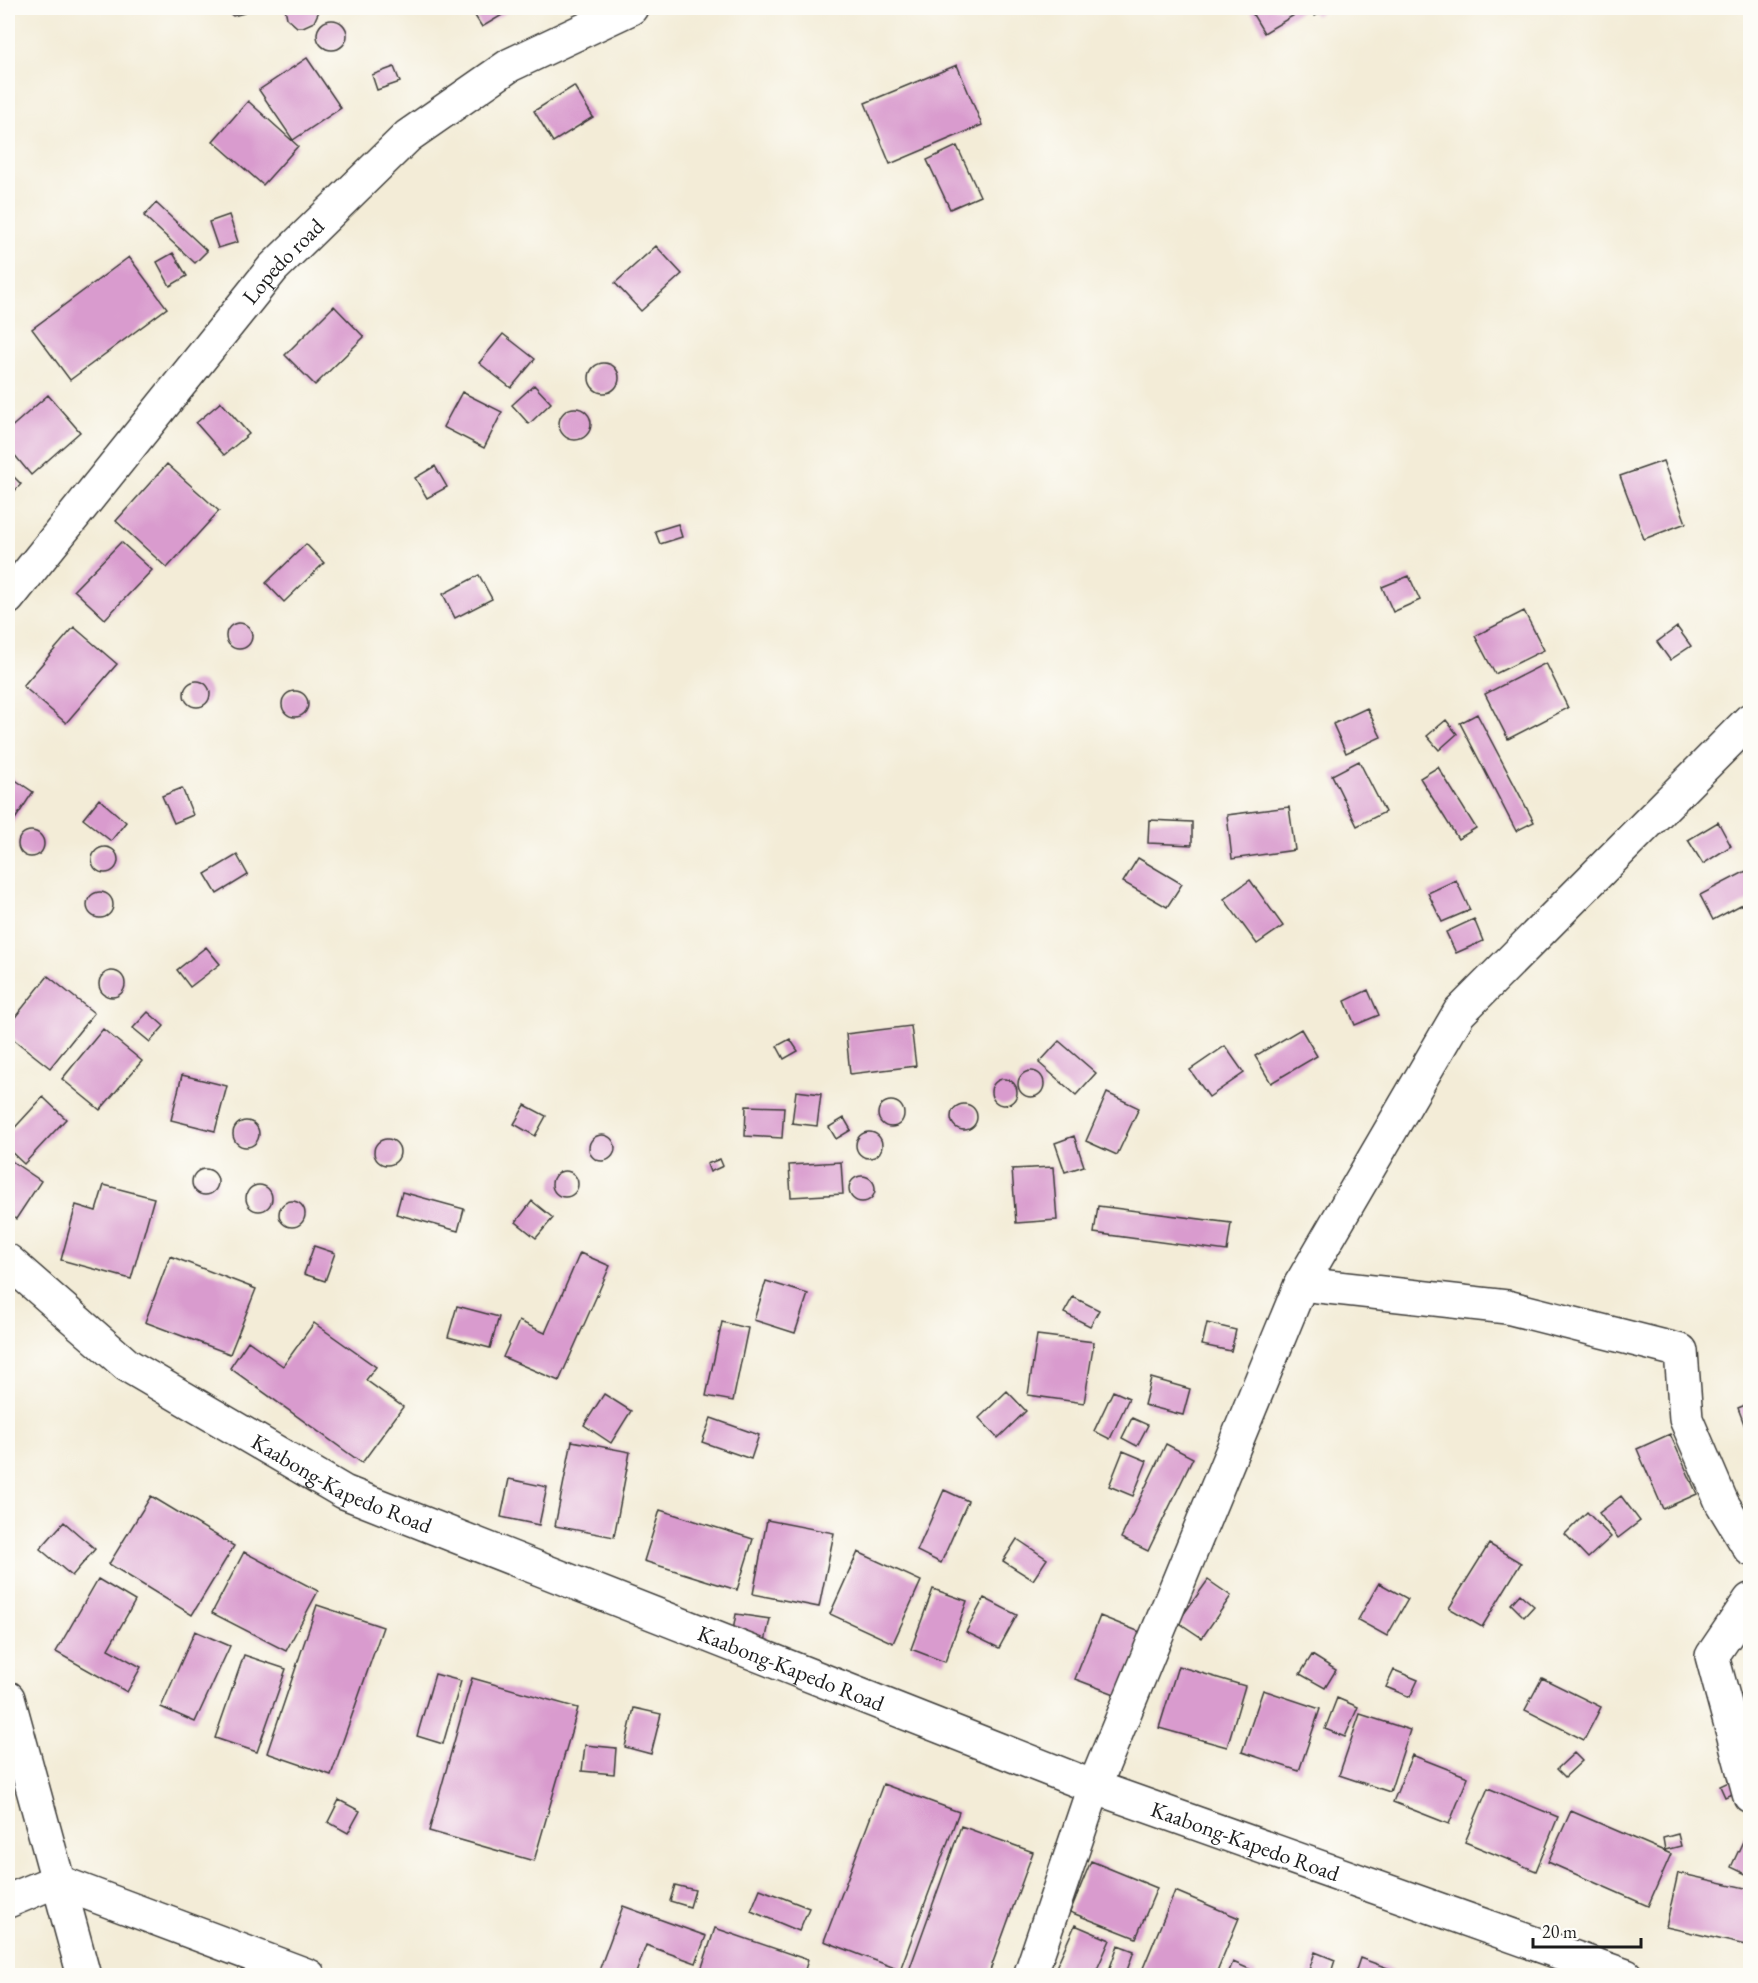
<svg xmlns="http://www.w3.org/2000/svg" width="1758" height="1983" viewBox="0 0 1758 1983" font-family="'EB Garamond',serif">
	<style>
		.building { fill: #d99bce }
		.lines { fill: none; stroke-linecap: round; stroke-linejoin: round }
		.minor-casing { stroke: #3c3b38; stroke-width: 36 }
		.major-casing { stroke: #3c3b38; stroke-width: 36 }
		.minor { stroke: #fff; stroke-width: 33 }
		.major { stroke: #fff; stroke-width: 33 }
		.labels { text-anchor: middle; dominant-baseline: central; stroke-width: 6; stroke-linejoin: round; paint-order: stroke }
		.street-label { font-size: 22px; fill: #1c1c1c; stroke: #fdfcf7 }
	</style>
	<rect width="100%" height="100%" fill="#fdfcf7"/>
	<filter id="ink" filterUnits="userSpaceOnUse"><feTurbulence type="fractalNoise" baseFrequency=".0167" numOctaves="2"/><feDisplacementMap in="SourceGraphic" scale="12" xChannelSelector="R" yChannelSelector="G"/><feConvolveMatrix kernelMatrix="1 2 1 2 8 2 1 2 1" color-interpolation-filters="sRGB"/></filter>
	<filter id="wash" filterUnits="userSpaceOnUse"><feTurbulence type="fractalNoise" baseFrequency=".008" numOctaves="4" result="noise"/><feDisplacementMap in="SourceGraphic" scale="24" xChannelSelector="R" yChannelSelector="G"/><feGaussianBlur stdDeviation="1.35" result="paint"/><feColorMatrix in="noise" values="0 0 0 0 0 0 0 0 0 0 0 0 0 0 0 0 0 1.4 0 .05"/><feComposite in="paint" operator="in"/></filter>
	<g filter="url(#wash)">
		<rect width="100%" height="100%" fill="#f3ecd7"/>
		<g id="blocks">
			<path class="building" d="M222,8h27l-5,5 -11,3z
				M285,8h34v3l-5,11 -11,5h-6l-10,-9z
				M470,8h44l-32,19z
				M1249,8h57l-42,25z
				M1310,8h19l-14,8z
				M317 35a15 15 0 1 1 30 0a15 15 0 1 1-30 0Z
				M307,58l34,50 -48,32 -34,-50z
				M957,65l25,60 -92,39 -25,-61z
				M394,67l6,15 -23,8 -5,-15z
				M574,86l19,31 -40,25 -19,-31z
				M248,101l50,45 -35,39 -50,-44z
				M957,146l23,50 -30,13 -23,-49z
				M156,203l51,48 -12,12 -51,-47z
				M229,215l9,27 -20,6 -9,-26z
				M656,246l26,28 -41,37 -26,-28z
				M173,253l14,23 -17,10 -13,-24z
				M129,257l38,51 -97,72 -38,-51z
				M334,306l30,31 -49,48 -30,-30z
				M503,334l32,25 -24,29 -32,-25z
				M589 378a15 15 0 1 1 30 0a15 15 0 1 1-30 0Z
				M534,385l17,18 -22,21 -17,-19z
				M462,392l40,20 -18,36 -41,-21z
				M48,395l32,37 -49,43 -23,-28v-17z
				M221,402l28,32 -25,21 -28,-32z
				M559 424a16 16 0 1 1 32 0a16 16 0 1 1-32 0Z
				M1663,461l23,62 -42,16 -24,-63z
				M167,464l52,47 -52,57 -51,-47z
				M435,466l12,21 -20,11 -12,-20z
				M8,471l13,13 -13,14z
				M678,524l4,13 -22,7 -5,-13z
				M121,542l31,28 -47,49 -31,-29z
				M306,544l18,19 -40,39 -18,-19z
				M479,575l13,24 -37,19 -12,-24z
				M1409,576l11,24 -27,12 -11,-25z
				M1524,611l20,39 -49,24 -20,-38z
				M226 636a13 13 0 1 1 26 0a13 13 0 1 1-26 0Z
				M74,627l43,37 -51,59 -43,-37z
				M1677,627l14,19 -21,14 -13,-18z
				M1546,663l22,45 -60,31 -23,-45z
				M184 694a13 13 0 1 1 26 0a13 13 0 1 1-26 0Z
				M282 704a13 13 0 1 1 26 0a13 13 0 1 1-26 0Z
				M1367,708l14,29 -35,16 -13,-29z
				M1477,714l57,108 -18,9 -56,-108z
				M1446,720l11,14 -18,16 -12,-14z
				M1359,761l26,51 -28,14 -25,-51z
				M1438,767l38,61 -18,11 -38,-61z
				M8,775l25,17 -25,38z
				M182,788l11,27 -19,8 -12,-27z
				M99,799l27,23 -15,19 -28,-22z
				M1289,807l6,43 -63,9 -5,-44z
				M1149,820l43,2v23l-44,-2z
				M1718,822l13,24 -28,18 -15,-24z
				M18 844a13 13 0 1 1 26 0a13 13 0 1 1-26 0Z
				M92 860a13 13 0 1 1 26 0a13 13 0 1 1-26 0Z
				M237,855l11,20 -31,19 -12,-20z
				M1138,858l44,26 -15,23 -44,-25z
				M1750,869v31l-37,20 -13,-25z
				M1250,880l33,46 -26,18 -33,-45z
				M1456,880l14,30 -28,12 -14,-29z
				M87 905a13 13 0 1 1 26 0a13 13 0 1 1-26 0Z
				M1474,919l9,22 -27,12 -10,-21z
				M206,947l14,17 -30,23 -13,-17z
				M99 984a13 13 0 1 1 26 0a13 13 0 1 1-26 0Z
				M48,976l46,37 -44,55 -42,-33v-9z
				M1368,990l11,25 -24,10 -10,-24z
				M148,1012l16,14 -14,16 -17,-14z
				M911,1026l5,40 -66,8 -4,-40z
				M103,1029l39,32 -42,49 -38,-31z
				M1301,1029l16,27 -46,27 -16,-27z
				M790,1039l8,12 -14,8 -7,-13z
				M1059,1041l37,32 -20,22 -37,-32z
				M1225,1046l19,27 -35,24 -19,-27z
				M1018 1084a13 13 0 1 1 26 0a13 13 0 1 1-26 0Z
				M182,1075l45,11 -12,45 -44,-11z
				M991 1092a13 13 0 1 1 26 0a13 13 0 1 1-26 0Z
				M796,1091l25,3 -4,32 -25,-3z
				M1107,1093l32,15 -22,47 -31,-14z
				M43,1097l23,22 -42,45 -16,-15v-14z
				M878 1114a13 13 0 1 1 26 0a13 13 0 1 1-26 0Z
				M951 1117a13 13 0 1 1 26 0a13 13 0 1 1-26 0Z
				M525,1105l21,11 -11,20 -21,-12z
				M746,1106l38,1 -2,31 -37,-2z
				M844,1118l7,12 -15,9 -7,-12z
				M233 1134a13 13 0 1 1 26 0a13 13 0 1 1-26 0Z
				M856 1145a13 13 0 1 1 26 0a13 13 0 1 1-26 0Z
				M589 1148a13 13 0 1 1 26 0a13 13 0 1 1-26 0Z
				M1074,1136l10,30 -19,6 -10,-29z
				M374 1152a13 13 0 1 1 26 0a13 13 0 1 1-26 0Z
				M720,1159l3,7 -13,6 -3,-8z
				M10,1160l31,21 -25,38 -8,-5z
				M841,1162l2,32 -52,3 -2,-32z
				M1053,1167l4,53 -41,3 -4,-54z
				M192 1182a13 13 0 1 1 26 0a13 13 0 1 1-26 0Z
				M552 1184a13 13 0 1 1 26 0a13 13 0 1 1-26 0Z
				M849 1189a13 13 0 1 1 26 0a13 13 0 1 1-26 0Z
				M246 1198a13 13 0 1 1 26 0a13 13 0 1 1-26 0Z
				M104,1185l50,13 -23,81 -70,-19 15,-55 20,6z
				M402,1192l62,17 -6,22 -62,-17z
				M279 1214a13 13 0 1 1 26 0a13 13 0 1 1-26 0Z
				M532,1201l21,17 -17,20 -20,-16z
				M1098,1206l133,17 -4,28 -133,-18z
				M314,1246l21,7 -10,28 -21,-7z
				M580,1253l30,13 -51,115 -56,-24 16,-36 26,12z
				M170,1256l86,33 -26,65 -85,-32z
				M766,1281l42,13 -13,39 -41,-13z
				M1073,1297l26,13 -9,16 -26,-13z
				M457,1306l42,11 -9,31 -42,-11z
				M722,1322l26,6 -15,73 -27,-5z
				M314,1323l62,44 -10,13 37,27 -41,56 -132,-95 18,-27 35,25z
				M1207,1323l29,7 -5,21 -29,-6z
				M1037,1335l57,7 -10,61 -56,-8z
				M1151,1378l39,11 -7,26 -39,-10z
				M1007,1391l19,20 -28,27 -19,-20z
				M1113,1391l16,7 -19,41 -16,-8z
				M604,1394l27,17 -20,32 -27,-18z
				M1750,1403v37l-12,-32z
				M711,1418l48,17 -8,24 -49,-17z
				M1132,1418l16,7 -11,21 -15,-8z
				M1670,1434l27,60 -34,15 -26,-60z
				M572,1441l58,11 -16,85 -59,-11z
				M1166,1444l27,14 -45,93 -27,-13z
				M1123,1451l24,10 -14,35 -24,-10z
				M509,1479l38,8 -8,38 -38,-8z
				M944,1490l24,11 -27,62 -24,-12z
				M151,1496l83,50 -42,69 -83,-51z
				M1621,1496l19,25 -22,17 -19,-25z
				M660,1510l93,29 -16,51 -93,-29z
				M1587,1512l24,25 -23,21 -23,-24z
				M767,1520l67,13 -15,74 -66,-13z
				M64,1522l31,27 -23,27 -32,-27z
				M1017,1539l30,20 -14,21 -30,-19z
				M1489,1544l32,19 -39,64 -33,-19z
				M244,1552l74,39 -32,60 -74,-38z
				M858,1552l63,29 -28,62 -63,-29z
				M98,1579l37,22 -27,48 33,18 -14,25 -71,-40z
				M1208,1580l23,16 -29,42 -24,-16z
				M1379,1583l29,16 -21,37 -29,-16z
				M933,1589l34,12 -22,61 -34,-13z
				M1520,1594l14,12 -10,11 -13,-13z
				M984,1598l33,17 -18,33 -33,-16z
				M317,1605l66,22 -52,148 -64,-22z
				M736,1614l34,5 -5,23 -33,-6z
				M1100,1616l45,18 -25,62 -45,-17z
				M195,1631l35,15 -35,76 -34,-15z
				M244,1655l42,14 -29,83 -42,-14z
				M1312,1655l24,15 -11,18 -25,-14z
				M1178,1666l67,20 -18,61 -68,-19z
				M1394,1670l24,10 -8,17 -24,-10z
				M435,1674l26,7 -18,63 -26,-8z
				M472,1678l106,30 -44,153 -105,-30z
				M1542,1678l59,29 -17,33 -59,-30z
				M1263,1690l57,19 -21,62 -57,-19z
				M1337,1698l21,9 -13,30 -20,-8z
				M634,1708l27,6 -10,40 -26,-7z
				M1360,1714l50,16 -20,62 -51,-17z
				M585,1745l31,3 -2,26 -32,-3z
				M1574,1753l8,8 -17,16 -8,-8z
				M1412,1755l56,22 -19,47 -56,-22z
				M1735,1779l6,11 -16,7 -5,-11z
				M883,1784l76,28 -59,158 -76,-29z
				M1488,1788l70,29 -22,54 -71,-29z
				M339,1800l21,11 -12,22 -20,-11z
				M1571,1811l100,43 -23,52 -100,-44z
				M961,1826l72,26 -45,124h-81z
				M1678,1834l3,12 -16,4 -2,-12z
				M1746,1835l4,2v39l-19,-9z
				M1091,1861l66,27 -21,50 -66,-26z
				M1678,1873l72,16v57l-84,-19z
				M675,1885l20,5 -5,17 -20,-6z
				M760,1889l49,19 -10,23 -48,-20z
				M1175,1891l64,27 -24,58h-68l-6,-3z
				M623,1906l83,30 -10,27 -50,-18 -11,31h-38z
				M1075,1925l35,15 -16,36h-42z
				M715,1928l93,32 -5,16h-104z
				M1118,1945l16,6 -9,25h-18z
				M1315,1952l20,8 -5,16h-23z
				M1360,1958l33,12 -2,6h-37z
				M1233,1962l23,10 -1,4h-28z"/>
		</g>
	</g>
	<g filter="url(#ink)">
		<use href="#blocks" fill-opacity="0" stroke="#3c3b38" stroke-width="1.5"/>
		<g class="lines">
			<defs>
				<g id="minor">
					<path id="s1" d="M8,598l265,-330 135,-132 102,-71 121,-57"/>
					<path d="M1301,1284l206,23 174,44 5,68 36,84 28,46"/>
					<path d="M1750,1600l-38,56 38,140"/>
					<path d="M8,1698l76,278"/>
					<path d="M8,1901l48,-20 253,95"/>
					<path d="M1030,1976l64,-189 207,-503 158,-271 291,-293"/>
				</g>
				<g id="major">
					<path id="s2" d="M8,1261l119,104 217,127 750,295 532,189"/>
				</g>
			</defs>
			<use href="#minor" class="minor-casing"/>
			<use href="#major" class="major-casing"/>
			<use href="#minor" class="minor"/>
			<use href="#major" class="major"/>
		</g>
	</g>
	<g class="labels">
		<g class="street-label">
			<text stroke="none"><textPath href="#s1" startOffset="435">Lopedo road</textPath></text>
			<text stroke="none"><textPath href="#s2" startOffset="404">Kaabong-Kapedo Road</textPath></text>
			<text stroke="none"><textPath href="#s2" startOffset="890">Kaabong-Kapedo Road</textPath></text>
			<text stroke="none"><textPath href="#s2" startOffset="1376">Kaabong-Kapedo Road</textPath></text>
		</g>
	</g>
	<rect width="1758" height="1983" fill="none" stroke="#fdfcf7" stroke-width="30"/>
	<path d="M1533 1938v9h108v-9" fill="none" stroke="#1c1c1c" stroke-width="3"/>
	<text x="1542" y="1938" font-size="18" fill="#1c1c1c" stroke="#fdfcf7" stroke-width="4.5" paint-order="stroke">20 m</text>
</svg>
